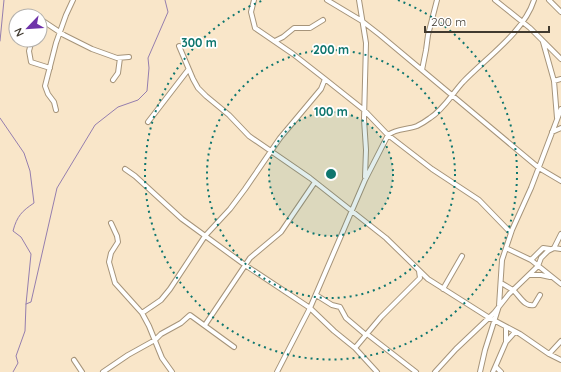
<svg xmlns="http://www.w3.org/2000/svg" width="561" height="372" viewBox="0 0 561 372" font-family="Quicksand,sans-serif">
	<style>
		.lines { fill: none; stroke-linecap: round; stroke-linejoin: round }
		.stream { stroke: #957eae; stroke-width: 1 }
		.street-casing { stroke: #a6947a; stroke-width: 6 }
		.street { stroke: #fff; stroke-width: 4 }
		.ring { fill: none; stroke: #0f766e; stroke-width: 2; stroke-dasharray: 2 4 }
		.centre { fill: #0f766e; stroke: #fff; stroke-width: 2 }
		.ring-label { font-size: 12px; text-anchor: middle; font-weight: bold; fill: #0f766e; stroke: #fff; stroke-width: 3.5; stroke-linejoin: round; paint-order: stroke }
	</style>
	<rect width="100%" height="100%" fill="#f9e6c9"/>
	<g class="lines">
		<path class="stream" d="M0,41l4,-41
			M0,118l24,35 6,18 4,32c-12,8 -17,13 -21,28l8,6 10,17 -5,50 -1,27 -9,25 2,7 -5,9
			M26,304l5,-2 26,-114 38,-63 23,-18 20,-7 9,-9 2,-23 -1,-10 20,-46 -3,-12"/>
		<defs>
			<path id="street" d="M254,0l-3,12 4,16 38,26 32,25 39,31 24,25 44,34 47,31 32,33
				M327,0l35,21 18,14 159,133 22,13
				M359,0l7,43 -2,76 2,31 -1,27
				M495,0l35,28 31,31
				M549,0l12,12
				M40,19l24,16 28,14 25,9 12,-1
				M32,40l-3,11 2,11 19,6
				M275,41l8,-4 11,-9h16l13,-8
				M543,42l11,39 3,37
				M179,46l14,33 5,9 8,8 23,19 20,21 61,42 76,60 42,41 60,38 32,17 29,20 12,6
				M422,70l4,-20 2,-15 9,-35
				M113,80l5,-7 2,-15
				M554,81l7,-2
				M56,110l-2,-8 -6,-8 -3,-8 11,-43 10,-28 7,-15
				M148,122l40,-52
				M552,132l9,-4
				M125,169l10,7 47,43 63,46 65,43 24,23 21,17 22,24
				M111,223l6,13 1,6 -7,11 -2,9 6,21 27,30 7,13 13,32 10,14
				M506,248l25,12 30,24
				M554,248l7,-14
				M531,260l12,-12 7,1
				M529,275h12l9,2
				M501,283c4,2 8,5 12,7 7,6 11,17 21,15l6,-10
				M443,289l19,-33
				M316,295l16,10 8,2 6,11 20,17
				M142,313l19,-13 9,-11 35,-53 25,-27 15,-20 35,-51 41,-49 4,-10
				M205,325l45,-67 31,-26 34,-50
				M367,334l49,38
				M506,342l9,-10
				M355,348l26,-31 39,-39 -1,-7
				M549,354l12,-13
				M74,360l8,12
				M496,367l5,5
				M103,372l25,-17 27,-15 6,-6 20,-11 9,-8 44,32
				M277,372l33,-64 55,-128 23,-45c9,-7 19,-5 29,-9 4,-2 9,-5 13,-8 14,-9 22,-24 33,-36 23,-24 61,-50 71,-82
				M435,372l21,-23 38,-36 15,-19 29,-28 3,-8 7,-7 6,-3 7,1
				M480,372l5,-22 14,-44 3,-46 10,-30 19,-42 30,-79
				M493,372l13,-30v-15"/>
		</defs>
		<use href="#street" class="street-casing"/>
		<use href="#street" class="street"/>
	</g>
	<circle cx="331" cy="174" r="62" fill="#0f766e" fill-opacity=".12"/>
	<g class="ring">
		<circle cx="331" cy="174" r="62"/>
		<circle cx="331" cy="174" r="124"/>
		<path d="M398 0A186 186 0 1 1 264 0"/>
	</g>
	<circle cx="331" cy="174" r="6" class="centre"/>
	<g class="ring-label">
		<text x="199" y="47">300 m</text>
		<text x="331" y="54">200 m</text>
		<text x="331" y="116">100 m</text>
	</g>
	<g transform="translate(28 28) rotate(245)"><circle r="19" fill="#ffffff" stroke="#b3b0ac"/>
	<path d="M0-3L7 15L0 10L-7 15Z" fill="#6e33a9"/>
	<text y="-6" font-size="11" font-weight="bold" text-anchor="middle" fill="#413a2f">N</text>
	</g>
	<path d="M425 26v6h124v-6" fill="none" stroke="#413a2f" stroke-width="2"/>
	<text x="431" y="26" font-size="12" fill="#413a2f" stroke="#ffffff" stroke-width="3" paint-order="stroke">200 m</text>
</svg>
